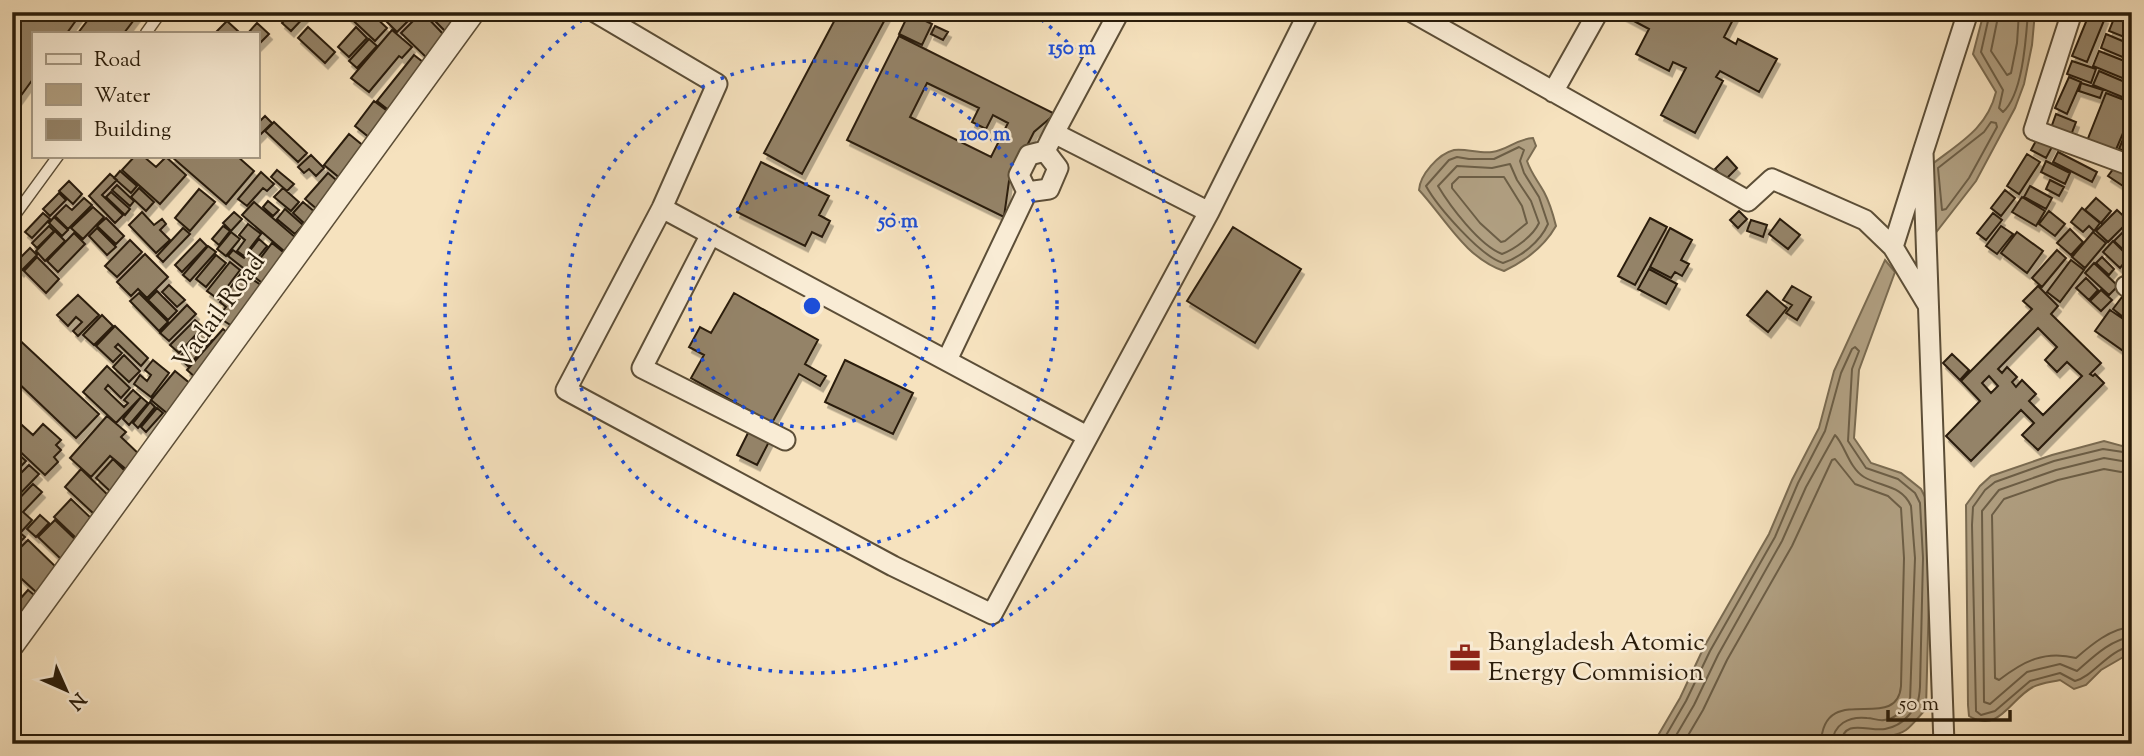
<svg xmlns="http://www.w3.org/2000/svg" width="2144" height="756" viewBox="0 0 2144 756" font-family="'Sorts Mill Goudy',serif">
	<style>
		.water { fill: #b09f81; stroke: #7a6b51; stroke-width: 2 }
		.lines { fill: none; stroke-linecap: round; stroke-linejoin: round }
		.shore { stroke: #6c5e46; stroke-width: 2 }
		.building { fill: #948368; stroke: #291c0a; stroke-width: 2; fill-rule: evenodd; filter: url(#shadow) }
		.service-casing { stroke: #5c4e37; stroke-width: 13 }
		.minor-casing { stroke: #5c4e37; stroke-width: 23 }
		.tertiary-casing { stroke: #5c4e37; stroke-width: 26 }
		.service { stroke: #f9ecd5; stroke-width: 10 }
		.minor { stroke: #f9ecd5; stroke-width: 19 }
		.tertiary { stroke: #f9ecd5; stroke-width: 23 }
		.ring { fill: none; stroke: #1d4ed8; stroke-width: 3.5; stroke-dasharray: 3.5 7 }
		.labels { text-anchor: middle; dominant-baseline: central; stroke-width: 5; stroke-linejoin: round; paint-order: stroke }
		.street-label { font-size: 26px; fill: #291c0a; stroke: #f9ecd5 }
		.poi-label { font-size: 26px; fill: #291c0a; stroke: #f9ecd5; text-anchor: start }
		.centre { fill: #1d4ed8; stroke: #f9ecd5; stroke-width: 3.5 }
		.ring-label { font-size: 21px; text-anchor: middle; font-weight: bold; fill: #1d4ed8; stroke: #f9ecd5; stroke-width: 5; stroke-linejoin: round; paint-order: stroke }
	</style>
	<defs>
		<filter id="shadow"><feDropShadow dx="3" dy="5.5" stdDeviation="0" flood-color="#0004"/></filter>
	</defs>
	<rect width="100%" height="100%" fill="#f6e2be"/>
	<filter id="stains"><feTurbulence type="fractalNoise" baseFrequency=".00286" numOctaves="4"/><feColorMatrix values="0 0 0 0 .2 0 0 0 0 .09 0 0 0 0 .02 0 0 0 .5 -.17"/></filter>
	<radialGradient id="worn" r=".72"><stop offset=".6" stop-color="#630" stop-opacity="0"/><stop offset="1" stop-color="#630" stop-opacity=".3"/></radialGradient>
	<path class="water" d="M1984,12h51l-3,33 -8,39 -9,24 -39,73 -42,54 -3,-70c28,-22 56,-36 65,-73l-23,-38z
		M1533,138l3,8 -9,15c4,12 11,20 17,31 6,11 9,22 12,34 -12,21 -31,35 -52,45 -39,-13 -59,-53 -85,-81 1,-15 19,-36 35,-40 11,-2 26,4 38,2 16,-2 24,-13 41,-14z
		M1885,260l10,12 -36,98 -5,68 17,25 30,10 20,16 6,12 3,56 -4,152c-6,6 -13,16 -20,21 -16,11 -38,3 -56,6l-4,8h-193l27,-46 24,-51 65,-113 23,-54 27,-52 15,-57z
		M2132,437v215l-31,18 -15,15 -12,4 -14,-9c-9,2 -20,3 -27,7 -23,12 -34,47 -64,29l-1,-11 -2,-200 14,-19 11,-10 61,-21 52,-14 18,5z"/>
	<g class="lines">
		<path class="shore" d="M1990,12l-9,40 22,38 -4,18 4,4c20,-18 23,-74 25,-100
			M1999,12l-8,39 16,24 4,-2 6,-30 2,-31
			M1991,122l5,1 1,4 -28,51 -23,31 -4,1 -4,-42 46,-36z
			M1519,147l5,3 -4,11 4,12 15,24 9,27c-8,18 -27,33 -45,39 -23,-7 -66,-57 -77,-77l23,-26 8,-3 12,2h25z
			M1510,164l7,16 14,21 8,22c-6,13 -24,26 -37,31 -23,-9 -52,-48 -64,-68l19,-20 35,2z
			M1459,177h45l18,29 5,17 -22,18 -4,1 -21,-19 -28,-35v-4z
			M2132,447l-9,5 -20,-3 -49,12 -59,21 -10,8 -12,17 -1,18 4,186 5,4 14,-4 35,-30 30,-8 15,8c19,-5 33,-31 57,-35
			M2132,458l-10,3 -18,-3 -48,12 -57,20 -17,21 2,191 6,2 37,-32 33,-8 17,7c15,-13 34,-32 55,-34
			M2132,470l-11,2 -17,-3 -46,11 -54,19 -12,16 3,163 4,2c25,-19 46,-30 77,-22 15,-13 35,-30 56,-31
			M1661,744l25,-43 24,-50 65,-114 23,-54 27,-52 16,-58 11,-24 3,-2 4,4 -7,18 -4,72 18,27 32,11 17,14 5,10 3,55 -3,129c-1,14 -2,18 -12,29 -6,7 -12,11 -23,13 -16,3 -42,-12 -44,15
			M1671,744l23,-39 24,-50 64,-114 24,-54 29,-52c10,10 14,33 29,42 17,10 38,8 47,29l4,52 -5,143c-8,9 -14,18 -26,19 -6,1 -11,-2 -17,-2 -18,-2 -34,6 -35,26
			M1683,744l20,-34 24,-50 65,-114 40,-86 3,-1 20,25 33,12 13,12 3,50 -3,128c-4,49 -78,-7 -80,58"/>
	</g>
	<path class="building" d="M12,12h70l-15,21h-34v46l-21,29z
		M94,12h46l-16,21h-46z
		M292,12h17l-18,19 -9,-8z
		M344,12h26l17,16 -12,13z
		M397,12h14l3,3 -17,17 -10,-10z
		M422,12l23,24 -15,25 -29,-28z
		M434,12h13l10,10 -11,10 -16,-16z
		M839,12h50l-87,162 -38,-21z
		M1617,12h67l5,3 1,-3h47l-13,25 12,7 2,-5 39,20 -18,33 -39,-21 -4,6 7,4 -28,52 -34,-18 25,-47 -13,-6 -4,9 -33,-17 13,-25z
		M2090,12l15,6 -18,44 -15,-6z
		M909,13l23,11 -10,21 -23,-11z
		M2115,16l17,7v17l-23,-9z
		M227,21l13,12 -24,-1z
		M257,23l12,11 -12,12v-13h-9z
		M935,26l13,6 -5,8 -12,-6z
		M308,27l27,25 -10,11 -27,-25z
		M356,27l11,11 -18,19 -11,-10z
		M392,30l20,17 -10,11 -3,-2 -30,36 -18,-14z
		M2106,34l26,11v16l-31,-13z
		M899,36l156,78 -21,18 -25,49 -5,36 -157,-77zM927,83l52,25 -7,14 14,7 7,-14 15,8 -17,34 -81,-40z
		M369,39l8,7 -20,22 -8,-7z
		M2099,51l33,13v18l-39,-16z
		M414,55l14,11 -37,46 -14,-11z
		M2072,61l24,8 -5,14 -24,-9z
		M2099,71l33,14v16l-39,-16z
		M2069,77l12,5 -14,32 -12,-6z
		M2081,83l22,7 -3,8 -21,-7z
		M2106,93l26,10v9l-17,40 -28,-11z
		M374,101l16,12 -20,25 -15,-12z
		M2056,114l20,8 -5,13 -20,-7z
		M265,116l7,7 -15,15v-14z
		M2132,117v37l-13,-5z
		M274,122l33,31 -9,9 -33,-31z
		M349,134l17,14 -25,31 -17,-14z
		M2038,137l15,8 -7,13 -15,-8z
		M2058,152l39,20 -5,10 -39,-20z
		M2027,154l13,8 -21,32 -12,-8z
		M311,155l13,13 -8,8 -7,-7 -5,4 -6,-6z
		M135,156h8l13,11 10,-10 20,18 -26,29 -38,-34z
		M174,156h63l17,15 -28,33 -54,-47z
		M1727,157l10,11 -12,12 -10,-11z
		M2046,161l24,12 -5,11 -24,-12z
		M761,162l68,34 -10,19 11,6 -8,16 -10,-5 -7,14 -68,-34z
		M2117,164l15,7v21l-24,-16z
		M277,170l17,14 -7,7 -16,-14z
		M120,171l17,15 -6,7 -17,-15z
		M261,172l13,12 -7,7 -4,-3 -16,18 -9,-7z
		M328,173l13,11 -23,26 -13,-11z
		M110,174l7,6 -15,15 21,20 -8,8 -26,-27z
		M2050,180l14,7 -5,9 -13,-7z
		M69,181l13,13 -9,10 -14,-13z
		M117,185l17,16 -4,5 -18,-16z
		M2030,186l22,12 -6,11 -22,-12z
		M139,188l15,14 -8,9 -15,-14z
		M283,188l16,14 -8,9 -17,-14z
		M199,189l16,13 -25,29 -15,-13z
		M2005,190l10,8 -14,18 -10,-8z
		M111,192l19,17 -5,6 -19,-18z
		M59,193l7,7 -16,16 -7,-7z
		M2022,197l23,14 -9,15 -24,-14z
		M84,198l8,7 -24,24 -13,-13 11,-11 6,5z
		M2096,198l15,13 -10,12 -16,-13z
		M268,201l11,9 -6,6 -10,-9z
		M254,202l42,36 -12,13 -42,-36z
		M303,202l13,11 -11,11 -12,-11z
		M93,207l11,10 -21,22 -12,-11z
		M2082,208l18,15 -6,8 -5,-5 -6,6 -12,-10z
		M285,209l18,16 -8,9 -18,-15z
		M2117,210l12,11 -21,21 -12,-11z
		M1739,211l8,8 -9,9 -8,-8z
		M2049,211l16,13 -10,12 -16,-12z
		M142,212l12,13 8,-6 4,5 -6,6 10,10 -14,13 -27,-28z
		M234,212l8,7 -11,12 -8,-8z
		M43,213l7,6 -18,19 -7,-6z
		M1993,213l9,7 -16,20 -9,-7z
		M54,217l14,13 -6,6 -13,-13z
		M106,218l18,18 -8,8 -19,-18z
		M1650,218l17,9 -32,58 -17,-9z
		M1780,219l20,16 -12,14 -19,-15z
		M1751,220l16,5 -4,12 -16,-6z
		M248,224l13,10 -17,22 -7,-5 8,-11 -6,-5z
		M49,226l5,5 -17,17 -5,-5z
		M223,226l7,5 -11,14 -7,-6z
		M2001,226l12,8 -16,20 -11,-8z
		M1233,227l68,42 -46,74 -68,-42z
		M97,228l19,19 -9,8 -18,-19z
		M183,228l7,6 -27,28 -6,-6z
		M1670,228l22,12 -11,20 8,4 -7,12 -7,-4 -4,6 -21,-11z
		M2070,229l13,13 -12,13 -14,-12z
		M55,231l10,10 -20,20 -9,-10z
		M2124,231l8,6v21l-18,-17z
		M231,232l9,7 -14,17 -9,-7z
		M2017,232l26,19 -16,22 -26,-20z
		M2093,232l13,11 -21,25 -13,-11z
		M74,233l11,11 -27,28 -11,-11z
		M200,239l7,7 -25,26 -7,-7z
		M259,239l8,7 -20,25 -19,-15 5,-6 11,8z
		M130,240l12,12 -25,25 -12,-11z
		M2113,241l16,16 -9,11 -17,-16z
		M272,243l16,13 -23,29 -16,-12z
		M208,246l8,6 -26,29 -7,-6z
		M30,248l7,7 -16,16 -7,-7z
		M2057,250l9,8 -24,29 -10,-9z
		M145,254l23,23 -21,21 -9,-9 -7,7 -14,-14z
		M216,255l10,8 -20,24 -10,-8z
		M37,257l22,22 -13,14 -22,-22z
		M2102,257l12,12 -5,6 -13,-12z
		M2071,260l13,10 -24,32 -13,-10z
		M230,262l10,8 -22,29 -11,-8z
		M2094,263l24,23 -9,9 -24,-22z
		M1649,269l28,15 -11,20 -28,-15z
		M242,272l23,16 -30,40 -17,-11 8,-10 -6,-5z
		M2086,278l12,12 -9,10 -13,-12z
		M169,285l16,15 -8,7 -15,-15z
		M1792,286l19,11 -14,23 -11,-7 6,-8 -9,-5z
		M2038,286l20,20 -7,8 50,49 -11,11 3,2 2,-2 9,9 -66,67 -16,-15 12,-12 -13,-13 -50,51 -25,-25 34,-35 -19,-20 71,-72 -9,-8zM2038,328l19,19 -12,13 12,12 10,-10 15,14 -39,39 -14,-14 7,-7 -14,-14 -6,7 -4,-5 5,-5 -10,-10 -5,6 -4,-4zM1989,376l9,10 -7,7 -9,-10z
		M2128,289l4,3v32l-19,-15z
		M2101,290l11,10 -11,11 -11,-10z
		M157,291l20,20 -9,9 -20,-20z
		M1767,291l20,17 -19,24 -21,-17z
		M139,293l29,29 -9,9 -29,-30z
		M734,293l84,47 -13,24 21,12 -6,10 -21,-12 -27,49 -81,-45 13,-23 -15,-8 11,-20 11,6z
		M78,295l21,20 -21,21 -5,-5 9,-9 -6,-5 -8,9 -11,-11z
		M187,305l9,9 -27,27 -9,-8z
		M2110,310l22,15v26l-3,4 -34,-24z
		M102,315l11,11 -19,19 -11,-10z
		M195,320l8,7 -24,26 -9,-8z
		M115,326l33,32 -7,8 -23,-22 -3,3 7,6 -9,9 -17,-16z
		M223,329l9,8 -36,41 -9,-8z
		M202,331l10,9 -24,26 -9,-8z
		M13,334l86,80 -23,24 -64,-61z
		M1952,354l17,16 -9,10 -17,-17z
		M124,355l16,16 -11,11 -16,-15z
		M153,360l16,13 -18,24 -17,-13 6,-9 7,6 4,-6 -6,-5z
		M845,360l68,33 -20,41 -68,-32z
		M107,366l23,22 -9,10 -13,-13 -3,4 19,18 4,-4 -4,-3 9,-10 8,7 -25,26 -33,-31z
		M175,371l17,14 -24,29 -17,-14z
		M141,397l7,6 -19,22 -6,-6z
		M150,402l5,5 -17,21 -5,-5z
		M157,408l6,5 -17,19 -5,-5z
		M12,416l21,19 10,-11 18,16 -5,5 5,5 -7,7 4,5 -13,13 -33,-31z
		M107,416l19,16 -5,5 19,18 -13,15 -17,-14 -19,21 -21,-19z
		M751,427l20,11 -14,27 -20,-10z
		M15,451l11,10 -14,15v-23z
		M113,459l15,15 -17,18 -15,-14z
		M29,465l10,9 -27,28v-20z
		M81,469l29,28 -16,17 -29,-27z
		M33,484l9,8 -19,20 9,8 -10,11 -10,-9v-16z
		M71,499l22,21 -17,18 -22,-21z
		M40,515l9,8 -13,14 -9,-8z
		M55,520l24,23 -16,18 -25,-24z
		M12,526l13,11 -13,13z
		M28,540l30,29 -22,23 -24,-22v-14z
		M28,590l11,9 -19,23 -8,-7v-7z"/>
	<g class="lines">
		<defs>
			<path id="service" d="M146,33l15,-21
				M12,219l46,-63"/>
			<path id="minor" d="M595,12l122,72 -55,124 -96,182 327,176 99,48 217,-402 100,-200
				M1412,12l336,189 24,-22 93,41 28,27 35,58
				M2072,12l-38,118 98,36
				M1553,92l45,-80
				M1054,133l65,-121
				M1923,152l45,-140
				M1027,192l-8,-17 10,-20 16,-4
				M662,208l425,228
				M711,234l-69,134 143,72
				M1893,247l30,-95 21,592
				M2126,286l6,4
				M947,360l80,-168 22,-3 9,-21 -13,-17 9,-18 155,79"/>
			<path id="tertiary" d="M12,645l461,-633"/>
		</defs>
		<use href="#service" class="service-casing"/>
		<use href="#minor" class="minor-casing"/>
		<use href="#tertiary" class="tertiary-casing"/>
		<use href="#service" class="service"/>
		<use href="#minor" class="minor"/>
		<use href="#tertiary" class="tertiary"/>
	</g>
	<g class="ring">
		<circle cx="812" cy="306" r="122"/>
		<circle cx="812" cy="306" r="245"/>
		<path d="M1033 13A367 367 0 1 1 591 13"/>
	</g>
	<defs>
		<symbol id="office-bare" viewBox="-9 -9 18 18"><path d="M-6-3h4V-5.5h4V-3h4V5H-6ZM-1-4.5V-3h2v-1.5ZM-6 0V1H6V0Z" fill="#8f2418" stroke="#f9ecd5" stroke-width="2.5" paint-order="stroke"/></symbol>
	</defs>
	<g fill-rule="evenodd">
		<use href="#office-bare" x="1443" y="636" width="44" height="44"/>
	</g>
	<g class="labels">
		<g class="street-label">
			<text transform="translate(220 312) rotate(-54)">Vadail Road</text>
		</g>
		<g class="poi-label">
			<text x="1488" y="643">Bangladesh Atomic<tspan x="1488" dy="30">Energy Commision</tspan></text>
		</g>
	</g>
	<circle cx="812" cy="306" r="10" class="centre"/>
	<g class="ring-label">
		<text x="1072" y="54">150 m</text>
		<text x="985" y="140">100 m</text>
		<text x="898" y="227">50 m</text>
	</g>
	<rect width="2144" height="756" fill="none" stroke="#f6e2be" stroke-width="42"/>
	<rect x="14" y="14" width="2116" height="728" fill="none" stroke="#291c0a" stroke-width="3.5"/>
	<rect x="21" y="21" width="2102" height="714" fill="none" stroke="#291c0a" stroke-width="2"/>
	<rect x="32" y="32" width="228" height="126" fill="#f9ecd5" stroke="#a69984" stroke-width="2"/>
	<rect x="46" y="54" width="35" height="10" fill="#f9ecd5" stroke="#a69984" stroke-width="2"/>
	<text x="94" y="66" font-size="21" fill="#291c0a">Road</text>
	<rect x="46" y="84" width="35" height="21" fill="#b09f81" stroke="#a69984" stroke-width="2"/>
	<text x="94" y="102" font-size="21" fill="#291c0a">Water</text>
	<rect x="46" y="119" width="35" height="21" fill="#948368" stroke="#a69984" stroke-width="2"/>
	<text x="94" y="136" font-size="21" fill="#291c0a">Building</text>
	<g transform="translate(66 690) rotate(135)" stroke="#f9ecd5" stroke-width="5" paint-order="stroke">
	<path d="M0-5L12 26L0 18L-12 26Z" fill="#291c0a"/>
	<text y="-10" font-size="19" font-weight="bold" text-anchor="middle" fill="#291c0a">N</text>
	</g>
	<path d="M1888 710v10h122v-10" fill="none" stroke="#291c0a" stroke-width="3.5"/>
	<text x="1899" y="710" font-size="21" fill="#291c0a" stroke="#f9ecd5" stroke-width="5" paint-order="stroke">50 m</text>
	<rect width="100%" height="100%" filter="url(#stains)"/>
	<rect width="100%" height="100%" fill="url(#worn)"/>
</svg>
